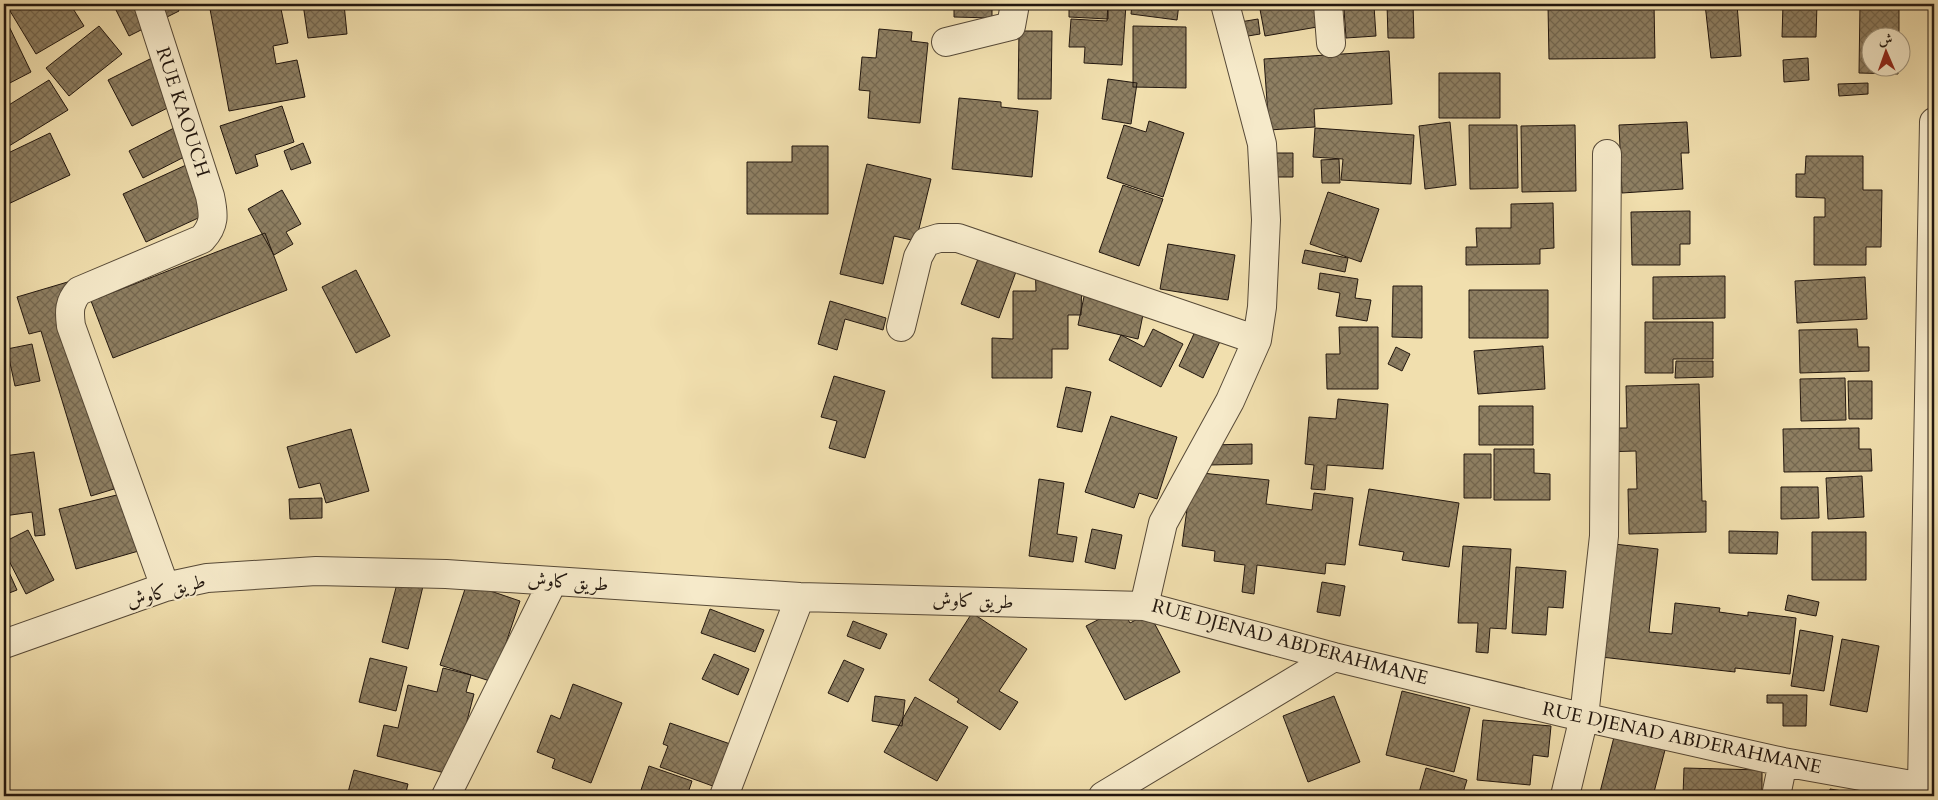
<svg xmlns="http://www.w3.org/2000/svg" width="1938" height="800" viewBox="0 0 1938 800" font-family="Cardo,Amiri,serif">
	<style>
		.building { fill: url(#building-cross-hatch); stroke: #22170f }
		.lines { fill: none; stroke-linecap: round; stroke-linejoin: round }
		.minor-casing { stroke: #564937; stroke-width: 30 }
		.minor { stroke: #f6eaca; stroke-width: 28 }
		.labels { text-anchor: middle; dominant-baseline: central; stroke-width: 4.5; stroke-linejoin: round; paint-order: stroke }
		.street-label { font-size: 19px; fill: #22170f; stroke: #f6eaca }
	</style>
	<defs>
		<pattern id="building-cross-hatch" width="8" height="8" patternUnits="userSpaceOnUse" patternTransform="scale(1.25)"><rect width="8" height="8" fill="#8e7f62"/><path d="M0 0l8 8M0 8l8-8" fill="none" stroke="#74674f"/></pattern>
	</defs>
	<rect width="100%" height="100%" fill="#f1dfae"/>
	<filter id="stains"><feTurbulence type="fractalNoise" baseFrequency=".004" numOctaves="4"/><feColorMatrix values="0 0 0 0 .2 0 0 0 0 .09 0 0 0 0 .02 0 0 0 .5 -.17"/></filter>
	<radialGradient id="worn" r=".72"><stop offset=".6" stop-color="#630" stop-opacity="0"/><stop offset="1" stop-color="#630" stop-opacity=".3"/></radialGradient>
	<path class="building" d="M10,4h60l14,22 -48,28 -29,-48z
		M128,4h48l3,7 -50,25 -13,-26z
		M240,4h40l8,39 -15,3 3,18 21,-4 8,37 -76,14 -19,-102z
		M303,4h41l3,30 -39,4z
		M954,4h38v14l-38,-1z
		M1069,4h39v15l-39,-2z
		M1108,4h18l-4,61 -38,-2 1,-16h-16l2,-28 36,2z
		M1132,4h47l-2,16 -46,-6z
		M1259,4h59l5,22 -58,10z
		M1387,4h26l1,34h-26z
		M1654,4l1,54 -106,1 -1,-53z
		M1705,4h32l4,52 -30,2z
		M1783,4h34l-1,33h-34z
		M1860,4h39v34h-29v30h28v6l-39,-1z
		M1374,6l2,30 -30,2 -2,-29z
		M1258,19l2,15 -18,3 -2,-15z
		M6,20l25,52 -27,14v-65z
		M99,26l23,28 -53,42 -23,-28z
		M1133,26l53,1v61l-53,-1z
		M879,29l33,3 -1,9 17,2 -8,80 -52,-5 2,-27 -11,-1 3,-33 14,1z
		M1019,31h33l-1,68h-33z
		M168,50l23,46 -59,30 -24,-46z
		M1389,51l3,53 -78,5 1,18 -46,3 -5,-71z
		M1808,58l1,22 -25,2 -1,-22z
		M1439,73h61v45h-61z
		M1108,79l29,4 -6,41 -29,-5z
		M49,80l19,30 -64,39v-41z
		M1868,83v11l-29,2 -1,-12z
		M959,98l42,4v5l37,4 -6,66 -80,-8z
		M282,106l12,36 -39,13 3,11 -22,8 -16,-48z
		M1149,121l35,12 -21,64 -56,-19 17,-53 22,7z
		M1450,122l6,63 -31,4 -6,-63z
		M1687,122l2,31h-8l2,36 -61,4 -3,-68z
		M1469,125h48l1,63 -48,1z
		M1575,125l1,66 -54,1 -1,-66z
		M176,127l14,27 -47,24 -14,-27z
		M1315,128l99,7 -3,49 -70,-4 2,-21 -30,-2z
		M50,133l20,42 -66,31v-51z
		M303,143l8,20 -20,7 -7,-19z
		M792,146h36v68h-81v-52h45z
		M1267,153h26v24h-26z
		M1806,156h57v34h19l-1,57h-15v18h-52v-48h11v-19l-29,-1v-23h9z
		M1339,159l1,24h-18l-1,-23z
		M197,160l23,48 -74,34 -23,-48z
		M867,164l64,15 -15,62 -22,-5 -11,48 -43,-10z
		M1123,185l40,14 -24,67 -40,-14z
		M282,190l19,34 -15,8 7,12 -19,11 -26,-46z
		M1328,192l51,17 -18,53 -51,-18z
		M1553,203l1,45 -14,1v15l-74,1v-18h11l-1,-19h35v-24z
		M1690,211v33h-10v21h-48l-1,-53z
		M265,233l22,57 -174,68 -22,-57z
		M987,235l37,15 -25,68 -38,-14z
		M1168,244l67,11 -7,45 -68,-11z
		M1305,250l43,8 -3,14 -43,-9z
		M1035,262l47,14 -1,39h-13v34h-16v29h-60v-40l21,1v-48h23z
		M356,270l34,66 -34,17 -34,-66z
		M1320,273l38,6 -3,19 16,2 -4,21 -31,-5 4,-23 -22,-4z
		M1725,276v42l-72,1v-42z
		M1865,277l2,42 -70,4 -2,-42z
		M71,281l51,180 -16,4 8,24 -23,7 -50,-165 -12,3 -12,-37z
		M1393,286h29v52l-30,-1z
		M1086,287l60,13 -8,39 -60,-14z
		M1469,290h79v48h-79z
		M830,301l56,17 -3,12 -38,-11 -8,31 -19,-6z
		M1645,322h68v37h-40v14h-28z
		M1199,323l24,12 -20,43 -24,-12z
		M1339,327h39v62h-51l-1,-35h14z
		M1153,329l30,15 -22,43 -52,-27 12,-25 23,12z
		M1857,329l1,18h11v24l-69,2 -1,-43z
		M32,344l8,37 -25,5 -8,-37z
		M1543,346l2,43 -67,5 -4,-43z
		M1396,347l14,7 -8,17 -14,-7z
		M1676,361h37v16l-38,1z
		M834,376l51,15 -20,67 -36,-10 8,-27 -16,-4z
		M1845,378l1,42 -45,1 -1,-42z
		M1848,381h24v38h-23z
		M1699,384l3,117h4v31l-77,2 -1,-45h9l-1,-38 -35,1v-24h26l-1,-42z
		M1066,387l25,5 -9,40 -25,-5z
		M1338,399l50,5 -5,65 -56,-4 -2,25 -14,-1 3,-24 -9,-1 4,-47 27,2z
		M1479,406h54v39h-54z
		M1111,416l66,21 -20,62 -18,-6 -5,15 -49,-16z
		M1859,428v21h12l1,22 -88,1 -1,-43z
		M351,429l18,62 -43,12 -6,-20 -21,5 -12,-41z
		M1252,444v20l-42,1v-20z
		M1494,449h40v24l16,1v26h-56z
		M34,452l11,83 -10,1 -3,-24 -28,4v-60z
		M1464,454h27v44h-27z
		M1192,472l77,8 -3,24 46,6 2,-17 39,5 -8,67 -19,-2 -1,11 -68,-9 -3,29 -12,-2 3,-27 -31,-4 1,-10 -33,-5z
		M1862,476l2,41 -36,2 -2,-41z
		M1039,479l25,4 -7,51 20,3 -4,25 -44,-6z
		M1781,487h37l1,31 -38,1z
		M1369,489l90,14 -10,64 -47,-7 2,-8 -45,-7z
		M125,493l17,57 -66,19 -17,-60z
		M322,498v20l-32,1 -1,-20z
		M1092,529l30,6 -7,34 -30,-7z
		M28,530l26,50 -28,14 -22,-43v-9z
		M1729,531l49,1 -1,22 -48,-1z
		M1812,532h54v48h-54z
		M1614,544l44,5 -9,83 23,2 3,-31 45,5 -1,4 29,4v-4l48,6 -6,56 -55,-6v4l-134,-15z
		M1463,546l48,3 -5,80 -16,-1 -2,25 -12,-1 2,-29h-20z
		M4,561l13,29 -13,5z
		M1516,567l50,4 -3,37 -15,-1 -2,28 -34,-2z
		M399,576l25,6 -16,67 -26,-7z
		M1322,582l23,4 -5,30 -23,-4z
		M467,583l53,18 -27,81 -53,-17z
		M1788,595l31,7 -3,14 -31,-6z
		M1121,608l9,15 19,-10 31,59 -55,28 -39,-74z
		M710,609l54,21 -9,22 -54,-19z
		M972,613l55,36 -28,42 19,11 -18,28 -43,-28 2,-3 -30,-19z
		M853,621l34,13 -7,15 -33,-13z
		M1800,630l33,6 -9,55 -33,-5z
		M1842,639l37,7 -12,66 -37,-7z
		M714,654l35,15 -11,26 -36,-16z
		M370,658l37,9 -11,44 -37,-9z
		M844,660l20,9 -16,33 -20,-9z
		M443,668l28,7 -5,17 8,2 -21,81 -76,-19 7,-31 14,3 10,-43 29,7z
		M573,684l49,19 -31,80 -39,-15 3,-9 -18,-7 14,-37 9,4z
		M1402,691l68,17 -16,64 -68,-17z
		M1767,695h40l-1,31h-23v-23h-16z
		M875,696l30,4 -3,26 -30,-5z
		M1334,696l26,66 -52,20 -25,-66z
		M915,697l53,30 -31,54 -53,-29z
		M1483,720l68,6 -3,31 -15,-2 -3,30 -53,-5z
		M670,723l66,23 -15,43 -61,-22 8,-21 -5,-2z
		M1614,737l51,13 -12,46h-54z
		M649,766l43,15 -5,15h-48z
		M1426,768l41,12 -5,16h-44z
		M1684,768l78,2v26h-79z
		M354,770l54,14 -3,12h-58z
		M1830,789l44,7h-45z"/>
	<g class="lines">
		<defs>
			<path id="minor" d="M148,4l62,192c4,19 5,29 -8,43l-123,52c-10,11 -10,20 -8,35l94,261
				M1328,4l3,39
				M946,42l65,-16 4,-22
				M901,327l17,-70 8,-15 13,-4h19l299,102
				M1144,606l19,-83 67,-122 27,-61 5,-33 4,-87 -4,-76 -37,-140
				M4,644l161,-57 42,-9 109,-7 130,3 354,23 344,9 190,51 231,56 218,49 151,27
				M1922,786l12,-664
				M446,796l107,-215
				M724,796l76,-199
				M1103,796l231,-139
				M1565,796l19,-79 20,-181 3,-382
				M1776,796l7,-34"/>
		</defs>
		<use href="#minor" class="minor-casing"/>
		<use href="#minor" class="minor"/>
	</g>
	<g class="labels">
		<g class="street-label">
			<text transform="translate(183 112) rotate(72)">RUE KAOUCH</text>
			<text transform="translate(568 582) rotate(4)">طريق كاوش</text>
			<text transform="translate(166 591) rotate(-15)">طريق كاوش</text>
			<text transform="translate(973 601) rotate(2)">طريق كاوش</text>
			<text transform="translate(1290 642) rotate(15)">RUE DJENAD ABDERAHMANE</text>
			<text transform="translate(1682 738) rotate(12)">RUE DJENAD ABDERAHMANE</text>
		</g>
	</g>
	<rect width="1938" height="800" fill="none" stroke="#f1dfae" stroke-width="20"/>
	<rect x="5" y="5" width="1928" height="790" fill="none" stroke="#22170f" stroke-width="2.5"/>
	<rect x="10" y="10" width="1918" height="780" fill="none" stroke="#22170f"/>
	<g transform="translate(1886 52) rotate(358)"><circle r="24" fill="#f6eaca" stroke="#a1967f"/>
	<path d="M0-4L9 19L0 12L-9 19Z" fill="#8f2418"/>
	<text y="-8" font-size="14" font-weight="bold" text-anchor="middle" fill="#22170f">ش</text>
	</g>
	<rect width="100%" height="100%" filter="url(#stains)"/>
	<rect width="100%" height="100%" fill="url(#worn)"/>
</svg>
